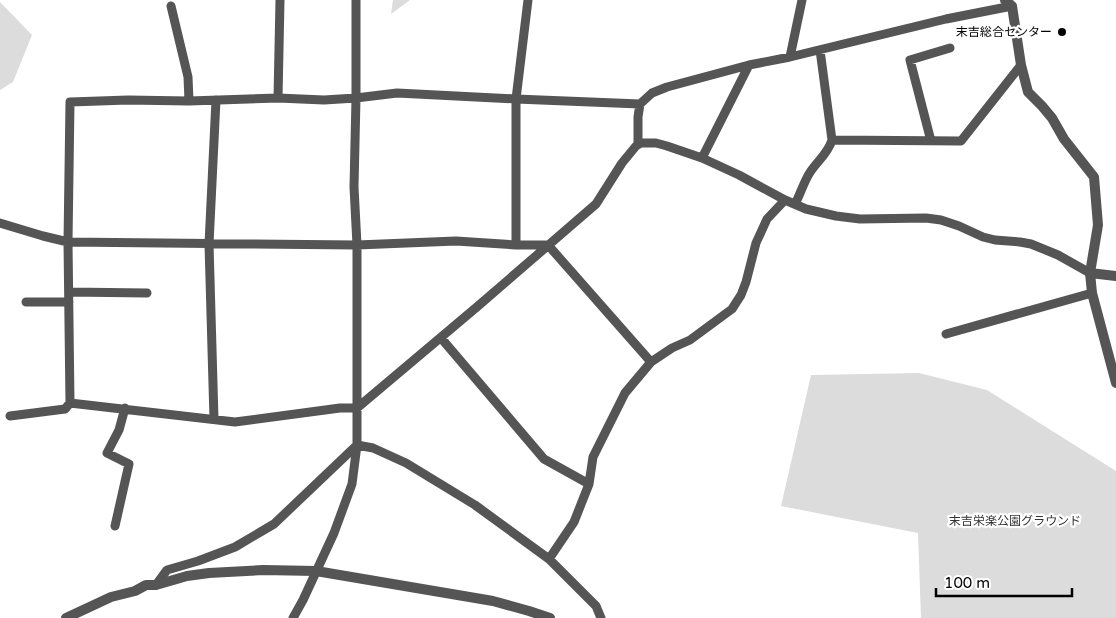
<svg xmlns="http://www.w3.org/2000/svg" width="1116" height="618" viewBox="0 0 1116 618" font-family="'Varela Round','Noto Sans JP',sans-serif">
	<style>
		.green { fill: #dcdcdc }
		.lines { fill: none; stroke-linecap: round; stroke-linejoin: round }
		.minor { stroke: #555; stroke-width: 9 }
		.tertiary { stroke: #555; stroke-width: 10 }
		.poi-dot { fill: #000; stroke: #fff; stroke-width: 2 }
		.labels { text-anchor: middle; dominant-baseline: central; stroke-width: 4.5; stroke-linejoin: round; paint-order: stroke }
		.poi-label { font-size: 12px; fill: #000; stroke: #fff; text-anchor: end }
		.park-label { font-size: 12px; fill: #333; stroke: #fff }
	</style>
	<rect width="100%" height="100%" fill="#fff"/>
	<path class="green" d="M393,0h17l-19,14z
		M0,2l32,33 -19,47 -13,8z
		M919,373l68,17 129,81v147h-195l-3,-85 -137,-27 30,-131z"/>
	<g class="lines">
		<path class="minor" d="M171,6l17,71 1,24
			M790,57l12,-57
			M278,98l2,-98
			M640,104l-124,-5 -119,-6 -41,5 -32,2 -46,-2 -89,3 -61,-1 -58,2 -2,140 2,161 165,19 105,-14h17l121,-102 118,-102 26,-41 14,-17 5,-3h15l11,3 35,12 37,17 46,25 21,9 30,7 24,3 66,-1 15,2 18,6 24,11 12,3 25,2 11,2 27,11 32,18
			M832,140l129,1 60,-76
			M931,141l-21,-81 40,-12
			M638,144v-27l2,-13 12,-11 15,-6 82,-22 41,-8 156,-38 66,-13
			M702,158l47,-93
			M795,204c5,-9 8,-20 14,-30 7,-12 19,-20 23,-34l-12,-90
			M0,223l43,13 25,6 289,3 99,-4 60,4h32l103,117
			M516,245v-146l12,-99
			M69,292l78,1
			M26,302h43
			M946,334l146,-41
			M441,338l103,121 45,25
			M10,416l55,-7 5,-6
			M214,419l-5,-175 7,-144
			M357,445l16,3 33,15 69,42 74,54 47,47 5,12
			M115,526l14,-62 -22,-11 12,-23 6,-22
			M549,559l25,-37 15,-38 4,-27 32,-64 26,-31 21,-14 18,-8 42,-31 9,-14 5,-13 10,-39 11,-24 18,-19
			M156,585l11,-15 31,-9 37,-14 39,-23 83,-79
			M293,618l10,-18 31,-67 18,-49 5,-39v-200l-3,-58 2,-89v-98"/>
		<path class="tertiary" d="M1005,0l7,6 9,59 7,27 14,14 10,12 12,21 30,38 4,48 -8,48 2,20 24,90
			M1090,273l26,3
			M66,618l45,-21 24,-6 11,-6h10l31,-9 22,-3 54,-3 53,1 177,30 36,10 21,7"/>
	</g>
	<circle class="poi-dot" cx="1062" cy="32" r="5"/>
	<g class="labels">
		<g class="poi-label">
			<text x="1052" y="32">末吉総合センター</text>
		</g>
		<g class="park-label">
			<text x="1015" y="521">末吉栄楽公園グラウンド</text>
		</g>
	</g>
	<path d="M936 588v8h136v-8" fill="none" stroke="#000000" stroke-width="2.5"/>
	<text x="944" y="588" font-size="15" fill="#000000" stroke="#ffffff" stroke-width="4" paint-order="stroke">100 m</text>
</svg>
